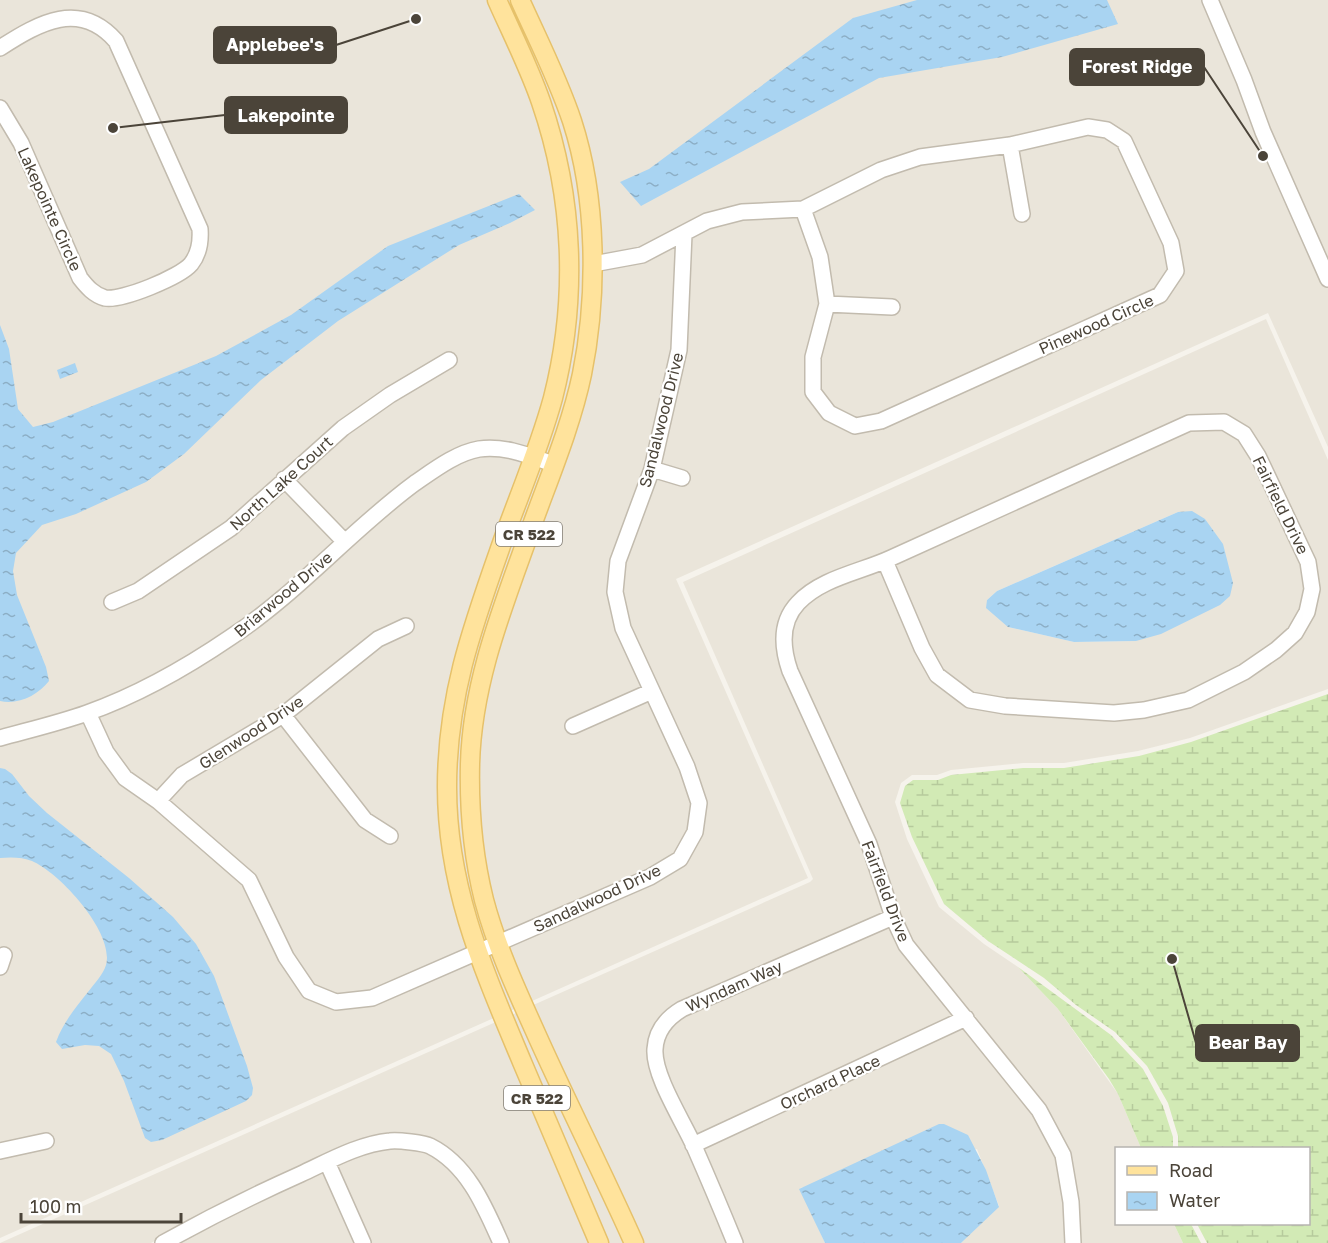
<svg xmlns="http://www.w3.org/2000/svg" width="1328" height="1243" viewBox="0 0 1328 1243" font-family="'Golos Text',sans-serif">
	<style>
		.residential { fill: #eae5da; fill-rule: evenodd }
		.wetland { fill: url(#wetland-marsh) }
		.water { fill: url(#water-ripples) }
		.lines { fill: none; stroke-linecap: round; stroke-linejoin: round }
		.minor-casing { stroke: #c2bbae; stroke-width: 18 }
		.major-casing { stroke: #e6c16a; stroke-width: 21 }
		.minor { stroke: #fff; stroke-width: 15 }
		.major { stroke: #ffe39c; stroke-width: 18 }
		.labels { text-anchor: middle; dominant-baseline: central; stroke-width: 4.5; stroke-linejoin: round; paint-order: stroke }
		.shield { fill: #fff; stroke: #817c74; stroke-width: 1.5 }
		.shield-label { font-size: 15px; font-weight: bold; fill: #4b4439 }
		.street-label { font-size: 16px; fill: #4b4439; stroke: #fff }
		.leader { fill: none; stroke: #4b4439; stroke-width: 2 }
		.callout-dot { fill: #4b4439; stroke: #fff; stroke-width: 2 }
		.callout { fill: #4b4439; stroke: #4b4439; stroke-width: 2 }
		.callout-label { font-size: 18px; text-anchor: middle; font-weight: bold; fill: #fff }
	</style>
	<defs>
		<pattern id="wetland-marsh" width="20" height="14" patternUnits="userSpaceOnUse" patternTransform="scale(1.5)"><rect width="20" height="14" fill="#d2eab5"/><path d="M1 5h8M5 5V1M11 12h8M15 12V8" fill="none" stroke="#b6ca9c"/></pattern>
		<pattern id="water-ripples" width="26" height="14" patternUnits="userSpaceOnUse" patternTransform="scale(1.5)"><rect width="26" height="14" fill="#a9d4f2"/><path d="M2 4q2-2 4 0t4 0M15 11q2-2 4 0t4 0" fill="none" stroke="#8caec5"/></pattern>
	</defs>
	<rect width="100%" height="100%" fill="#f6f3ec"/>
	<path class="residential" d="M0,0h1328v447l-60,-134 -592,266 132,299 -808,360z
		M1266,319l62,141v229l-138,49 -52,13 -74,12h-41l-72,7 -14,5h-25l-11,8 -6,19 12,37 32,68 45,37 34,23 40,42 60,85 23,54h-25v76h58l9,19h-103l-11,-90 -100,-142 -58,-69 -115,-273 -5,-19 2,-27 9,-15 24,-18 55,-21 35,81 49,55 180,10 155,-80 14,-75 -89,-144 -404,164 -43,51 85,215 22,68 -206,90 -28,32 37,112 41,95h-88l-110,-237 279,-124 3,-3 -130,-297z
		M1222,428l17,10 14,21 50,105 2,26 -3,21 -12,19 -17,16 -32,22 -55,27 -42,9 -29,3 -109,-7 -33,-5 -30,-24 -16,-26 -34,-81 297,-135zM1178,512l-42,129 -62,1 -66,-15 -21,-27 10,-9z
		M890,924l67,93 -260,120 -34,-70 -1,-9 1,-19 14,-21z
		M520,1011l107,232h-21l-96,-227z
		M498,1021l94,222h-84l-23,-50 -25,-33 -67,-25 -170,69 -72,39h-151z
		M964,1026l70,88 23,43 7,46 3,40h-106l38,-37 -22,-57 -177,39 25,55h-83l-41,-95z
		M392,1146l34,4 24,17 24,32 20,44h-124l-35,-79 25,-10z
		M324,1169l32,74h-182z"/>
	<path class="wetland" d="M1328,694v549h-121l-10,-19h111v-76h-130v-12l-10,-33 -21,-37 -32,-34 -39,-27 -32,-27 -56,-37 -44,-37 -32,-67 -12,-34 5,-17 8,-6h25l13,-5 72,-7h41l75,-12 52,-14z
		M1018,967l93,68 32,34 20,37 10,31v11h-32l-23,-54 -9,-15 -51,-70z
		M1174,1224h17l10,19h-18z"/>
	<path class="water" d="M917,0h190l11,24 -116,33 -123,21 -238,128 -21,-24 29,-13 204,-151z
		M519,194l16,16 -25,13 -51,22 -121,76 -77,59 -77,74 -38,28 -70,32 -34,11 -26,28 -3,18 4,24 29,72 3,14c-11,14 -30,24 -49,20v-376l9,24 9,60 15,18 20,-5 163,-66 75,-41 97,-69z
		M75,363l3,9 -18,7 -3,-9z
		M1192,511l13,8 18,25 10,39 -3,13 -10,9 -59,29 -25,7 -62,1 -66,-15 -22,-19 1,-8 10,-9 181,-79z
		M0,768l5,1 7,5 17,22 18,17 82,65 44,39 23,27 18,32 33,90 6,22 -1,7 -6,6 -84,39 -11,2 -6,-4 -21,-57 -13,-27 -12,-8 -14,-1 -23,4 -6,-7c7,-19 19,-34 32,-50 6,-8 15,-17 18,-27 9,-32 -46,-92 -74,-104 -9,-4 -22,-4 -32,-3z
		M939,1124h5l24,11 18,35 13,37 -38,36h-136l-26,-54z"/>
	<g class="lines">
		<defs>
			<path id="minor" d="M1210,0l34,80 19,52 65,147
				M0,48c40,-26 80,-48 116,-7l84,188c1,14 -1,25 -9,35 -11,13 -69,37 -86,34 -11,-3 -18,-11 -25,-20l-59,-135 -21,-35
				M1010,145l12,69
				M593,264l49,-9 65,-34 35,-9 61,-3 78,-39 39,-13 90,-12 78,-18 19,3 17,11 47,102 5,28 -16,24 -279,126 -26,5 -26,-13 -16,-21v-35l14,-53 -7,-47 -17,-48
				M827,304l65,3
				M652,469l30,9
				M284,479l61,63
				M885,561l37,87 15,27 33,25 35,6 109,7 30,-3 44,-10 56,-28 32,-22 19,-17 12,-21 5,-23 -4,-27 -50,-106 -14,-22 -20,-12 -35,1c-99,45 -198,90 -298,135 -30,14 -70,20 -93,45 -18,19 -16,45 -8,68l79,173 24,73 13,28 133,165 24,45 8,47 2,41
				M112,602l26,-11 93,-63 112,-100 47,-33 59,-35
				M88,713l18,39 19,26 33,23 91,79 37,77 23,34 27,11 36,-4 278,-121 30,-18 15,-27 4,-29 -12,-36 -64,-139 -8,-36 3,-31 34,-92 27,-119 5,-116
				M283,715l82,105 25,16
				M573,726l79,-35
				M0,738c29,-8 59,-15 87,-25 51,-18 100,-46 144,-76 67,-44 120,-107 184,-154 19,-13 41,-30 64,-34 25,-4 51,7 74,15
				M158,801l24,-26 101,-60 95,-76 28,-13
				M0,967l4,-12
				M693,1145l273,-127
				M0,1151l46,-10
				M327,1162l36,81
				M163,1243c45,-25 91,-48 138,-69 28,-13 58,-30 89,-33 8,-1 34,2 40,5 38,19 55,61 71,97
				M735,1243c-13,-32 -27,-65 -41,-97 -11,-25 -41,-71 -39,-97 1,-18 12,-31 27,-40l211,-92"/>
			<path id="major" d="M497,0c15,34 32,67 44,102 33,96 37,198 12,296 -13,48 -33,95 -50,142 -30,85 -56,155 -56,247 0,102 37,184 75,275 26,61 52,121 77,181
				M520,0c18,40 38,79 52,121 25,77 26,173 10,253 -12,57 -37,113 -56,168 -26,72 -54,144 -56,222 -1,45 3,92 14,136 12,45 31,87 50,129 32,72 68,142 100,214"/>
		</defs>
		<use href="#minor" class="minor-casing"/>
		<use href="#major" class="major-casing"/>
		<use href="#minor" class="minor"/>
		<use href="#major" class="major"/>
	</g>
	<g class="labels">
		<g class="shield">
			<rect x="496" y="522" width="66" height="24" rx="4.5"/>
			<rect x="504" y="1086" width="66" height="24" rx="4.5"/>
		</g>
		<g class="shield-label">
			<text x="529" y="534">CR 522</text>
			<text x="537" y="1098">CR 522</text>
		</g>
		<g class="street-label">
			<text transform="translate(50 209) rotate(66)">Lakepointe Circle</text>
			<text transform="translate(1096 324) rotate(-24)">Pinewood Circle</text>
			<text transform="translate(661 420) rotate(-76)">Sandalwood Drive</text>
			<text transform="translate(281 483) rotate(-42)">North Lake Court</text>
			<text transform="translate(1281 505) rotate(64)">Fairfield Drive</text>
			<text transform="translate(283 594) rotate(-40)">Briarwood Drive</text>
			<text transform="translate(251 732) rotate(-33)">Glenwood Drive</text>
			<text transform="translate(886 891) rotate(69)">Fairfield Drive</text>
			<text transform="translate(597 898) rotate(-25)">Sandalwood Drive</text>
			<text transform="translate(734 986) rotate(-24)">Wyndam Way</text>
			<text transform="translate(830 1082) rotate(-25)">Orchard Place</text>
		</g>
	</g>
	<path class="leader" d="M416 19L336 45M1263 156L1204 67M113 128L225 115M1172 959L1196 1043"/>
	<g class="callout-dot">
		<circle cx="416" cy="19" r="6"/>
		<circle cx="1263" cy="156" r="6"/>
		<circle cx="113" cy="128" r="6"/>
		<circle cx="1172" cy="959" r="6"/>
	</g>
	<g class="callout">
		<rect x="214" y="27" width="122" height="36" rx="6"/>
		<rect x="1070" y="49" width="134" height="36" rx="6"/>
		<rect x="225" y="97" width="122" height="36" rx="6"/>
		<rect x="1196" y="1025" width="103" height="36" rx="6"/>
	</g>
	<g class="callout-label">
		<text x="275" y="51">Applebee's</text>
		<text x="1137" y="73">Forest Ridge</text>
		<text x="286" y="122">Lakepointe</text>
		<text x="1248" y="1049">Bear Bay</text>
	</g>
	<rect x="1115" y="1147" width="195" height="78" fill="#ffffff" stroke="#b7b4b0" stroke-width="1.5"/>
	<rect x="1127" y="1166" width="30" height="9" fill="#ffe39c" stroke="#b7b4b0" stroke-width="1.5"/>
	<text x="1169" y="1177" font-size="18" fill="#4b4439">Road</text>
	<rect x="1127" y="1192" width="30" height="18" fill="url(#water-ripples)" stroke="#b7b4b0" stroke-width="1.5"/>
	<text x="1169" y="1207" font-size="18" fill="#4b4439">Water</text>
	<path d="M21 1213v9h160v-9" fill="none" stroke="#4b4439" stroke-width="3"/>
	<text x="30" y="1213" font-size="18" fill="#4b4439" stroke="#ffffff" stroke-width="4.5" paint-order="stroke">100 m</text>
</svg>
